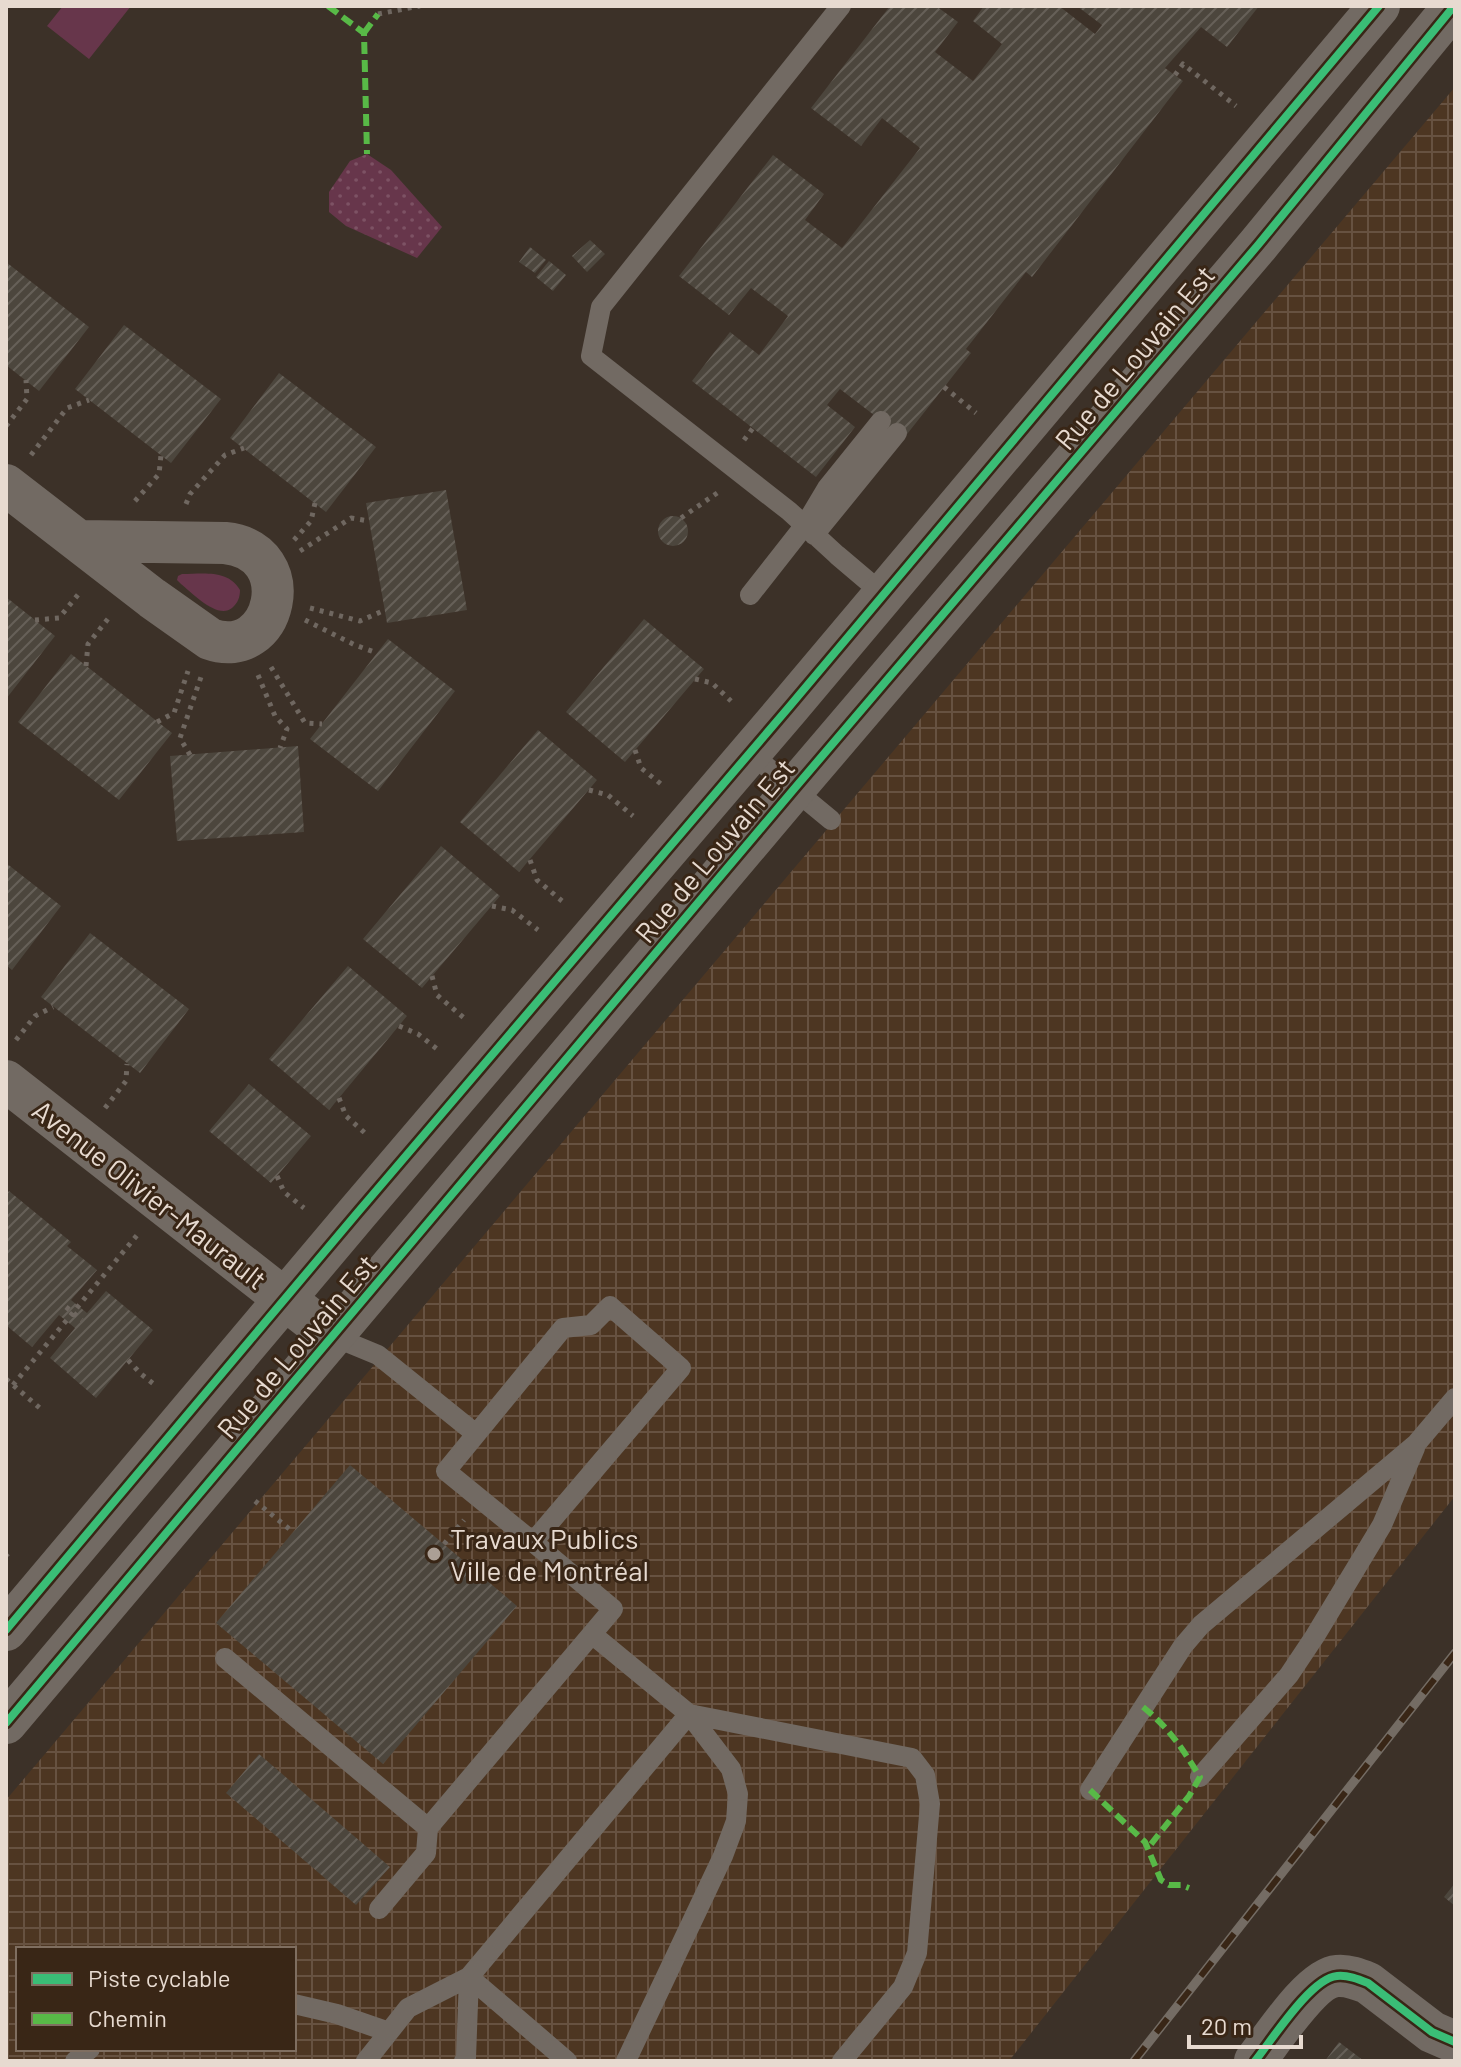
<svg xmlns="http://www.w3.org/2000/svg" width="1461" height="2067" viewBox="0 0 1461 2067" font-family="Barlow,sans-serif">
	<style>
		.industrial { fill: url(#industrial-grid); fill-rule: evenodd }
		.green { fill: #67364b }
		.park { fill: url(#park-dots) }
		.building { fill: url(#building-hatch) }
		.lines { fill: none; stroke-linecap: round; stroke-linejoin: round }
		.path { stroke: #6f6760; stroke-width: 5; stroke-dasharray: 4 6; stroke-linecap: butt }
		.service { stroke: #726a63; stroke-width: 20 }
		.minor { stroke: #726a63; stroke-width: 42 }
		.rail-casing { stroke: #746c64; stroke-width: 9 }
		.rail { stroke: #392616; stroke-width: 6; stroke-dasharray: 18; stroke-linecap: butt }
		.quiet { stroke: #58b947; stroke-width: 6; stroke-dasharray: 12 6; stroke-linecap: butt }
		.cycleway-casing { stroke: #392616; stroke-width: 13 }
		.cycleway { stroke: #3abd76; stroke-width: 8 }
		.poi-dot { fill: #ab9f95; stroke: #392616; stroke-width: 3 }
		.labels { text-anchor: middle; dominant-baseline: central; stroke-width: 6; stroke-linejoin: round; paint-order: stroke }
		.street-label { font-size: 28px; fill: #e7dad0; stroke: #392616 }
		.poi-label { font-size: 28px; fill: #e7dad0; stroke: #392616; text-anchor: start }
	</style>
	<defs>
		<pattern id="industrial-grid" width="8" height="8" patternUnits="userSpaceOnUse" patternTransform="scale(2)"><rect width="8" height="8" fill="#4d3622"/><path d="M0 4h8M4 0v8" fill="none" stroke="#675241"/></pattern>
		<pattern id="park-dots" width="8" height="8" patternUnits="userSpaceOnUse" patternTransform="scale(2)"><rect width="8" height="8" fill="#67364b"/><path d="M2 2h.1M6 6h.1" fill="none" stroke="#7d5264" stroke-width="1.8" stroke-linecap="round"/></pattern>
		<pattern id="building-hatch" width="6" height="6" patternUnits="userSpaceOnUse" patternTransform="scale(2)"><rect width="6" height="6" fill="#4c463d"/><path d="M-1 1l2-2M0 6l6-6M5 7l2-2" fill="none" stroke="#666058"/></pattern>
	</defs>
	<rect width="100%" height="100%" fill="#3c3128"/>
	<path class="industrial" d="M1455,87v1409l-446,565h-1003v-261zM18,1949h276v100h-276z"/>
	<path class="green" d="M63,6h68l-42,53 -42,-33z
		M182,574c21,0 46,-5 58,16 0,7 -2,13 -8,18 -14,12 -40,-15 -51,-24l-4,-4 1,-4z"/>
	<path class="park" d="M367,154l24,16 51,57 -25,31 -71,-32 -17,-14v-20l21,-31z"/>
	<path class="building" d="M890,6h46l22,16 -23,30 38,29 29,-37 -29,-23 11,-15h75l36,28 7,-9 -25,-19h182l-32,41 -26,-20 -36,41 18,13 -151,196 -6,-5 -60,77 5,4 -67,85 -64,-49 -13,16 28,22 -39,50 -124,-96 38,-49 29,23 29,-39 -37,-28 -22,27 -50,-39 94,-121 51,39 -19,26 37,28 78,-100 -38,-30 -21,28 -50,-38z
		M590,240l15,14 -18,18 -15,-16z
		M530,247l16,13 -11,13 -16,-11z
		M549,261l17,14 -13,16 -17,-14z
		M6,262l83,65 -50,64 -33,-26z
		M124,325l97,74 -50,64 -96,-74z
		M279,373l97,74 -50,65 -96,-74z
		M446,490l21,120 -80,13 -21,-120z
		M658 531a15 15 0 1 1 30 0a15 15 0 1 1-30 0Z
		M6,597l49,39 -49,63z
		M644,619l60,50 -79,93 -59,-50z
		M388,639l67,52 -77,100 -68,-52z
		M71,654l101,79 -53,67 -101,-78z
		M538,730l59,50 -78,92 -59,-50z
		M298,746l6,86 -127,9 -7,-85z
		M441,846l59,50 -78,92 -59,-49z
		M6,863l55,43 -49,64 -6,-5z
		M90,933l99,76 -49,64 -99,-76z
		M348,966l59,50 -78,94 -60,-51z
		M249,1084l62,52 -40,47 -62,-52z
		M9,1191l62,51 -4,4 30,24 -26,30 16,13 19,-22 47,39 -57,68 -46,-40 25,-30 -16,-13 -27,32 -26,-22v-130z
		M350,1465l167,141 -134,158 -167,-141z
		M259,1754l131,113 -34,38 -130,-112z
		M1455,1883v23l-11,-9z
		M1339,2042l25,19h-39z"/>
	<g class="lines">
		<path class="path" d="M378,14l42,-8
			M1175,75l8,-11 53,42
			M944,387l32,26
			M6,426l21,-27 -1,-19
			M744,440l9,-12
			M31,455l36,-47 22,-8
			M135,501l24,-27 2,-19
			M186,504l4,-10 35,-39 19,-7
			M681,518l39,-27
			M294,540l17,-19 4,-18
			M300,551l51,-33 18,3
			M310,608l50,13 25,-11
			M35,620l24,-2 22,-27
			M305,620l50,25 22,8
			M86,666l2,-22 23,-29
			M271,667l34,56 17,1
			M258,675l17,41 12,13 -7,19
			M695,679l17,4 19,18
			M157,722l17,-9 14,-42
			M635,750l6,18 20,16
			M190,755l-10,-17 21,-61
			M589,790l19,5 25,21
			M530,860l7,20 25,21
			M492,906l20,4 26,20
			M432,976l5,19 27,23
			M399,1026l19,8 19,15
			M16,1040l19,-24 18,-9
			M339,1098l7,18 20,18
			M105,1108l21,-27 1,-17
			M277,1176l7,16 20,16
			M66,1307l16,13
			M128,1360l13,14 14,11
			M6,1379l35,30
			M13,1385l125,-151
			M255,1501l38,31
			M444,1544l20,-24
			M6,1555l2,2"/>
		<path class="service" d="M841,6l-240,301 -10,49 198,155 48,44 46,39
			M814,535l83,-102
			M750,595l55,-70 22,-37 54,-67
			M750,753l81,67
			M610,1306l71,62 -148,174 -87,-71 117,-143 28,-3z
			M332,1336l46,19 98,79
			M593,1635l96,79 42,55 7,25 -2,27 -13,35 -97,205
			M225,1658l203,170 185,-219 -80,-67
			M689,1714l223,44 13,17 5,29 -13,149 -14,34 -61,74
			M1200,1777l89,-102 26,-39 67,-111 33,-77
			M1090,1790l93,-144 18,-21 215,-181 39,-46
			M379,1909l47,-56 2,-25
			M469,1977l98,84
			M294,2004l43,10 52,18
			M75,2061l15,-12
			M366,2061l42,-53 61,-31 220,-263
			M464,2061l2,-3 3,-81"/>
		<path class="minor" d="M6,485l146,113 58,41c66,24 93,-88 15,-96l-144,-2
			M6,1081l326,255
			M6,1630l352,-418 431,-505 590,-701
			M6,1723l788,-934 464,-544 196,-239
			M1255,2061c17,-21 56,-83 82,-85 11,-1 21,3 31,7l64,49 23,10"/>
		<defs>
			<path id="rail" d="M1134,2061l321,-408"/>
		</defs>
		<use href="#rail" class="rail-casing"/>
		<use href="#rail" class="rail"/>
		<path class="quiet" d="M328,6l36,27 3,121
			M364,33l14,-19
			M1143,1707c27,22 39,41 57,70l-11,19 -41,52
			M1090,1790l55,52 16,38 8,5h12l8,3"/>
		<defs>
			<path id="cycleway" d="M6,1630l352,-418 431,-505 590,-701
				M6,1723l788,-934 464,-544 196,-239
				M1255,2061c17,-21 56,-83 82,-85 11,-1 21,3 31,7l64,49 23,10"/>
		</defs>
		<use href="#cycleway" class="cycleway-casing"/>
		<use href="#cycleway" class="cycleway"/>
	</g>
	<circle class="poi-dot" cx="434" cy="1554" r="8"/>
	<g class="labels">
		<g class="street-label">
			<text transform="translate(1134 357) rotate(-50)">Rue de Louvain Est</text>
			<text transform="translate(714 850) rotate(-50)">Rue de Louvain Est</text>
			<text transform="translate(150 1194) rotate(38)">Avenue Olivier-Maurault</text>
			<text transform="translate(296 1346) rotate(-50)">Rue de Louvain Est</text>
		</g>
		<g class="poi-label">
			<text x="450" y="1538">Travaux Publics<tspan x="450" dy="32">Ville de Montréal</tspan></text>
		</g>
	</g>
	<rect width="1461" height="2067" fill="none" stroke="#e7dad0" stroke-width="16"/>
	<rect x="16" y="1947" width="280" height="104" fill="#392616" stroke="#7f6e60" stroke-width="2"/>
	<rect x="32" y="1973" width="40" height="12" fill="#3abd76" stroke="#7f6e60" stroke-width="2"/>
	<text x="88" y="1987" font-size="24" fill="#e7dad0">Piste cyclable</text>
	<rect x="32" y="2013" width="40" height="12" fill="#58b947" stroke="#7f6e60" stroke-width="2"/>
	<text x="88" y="2027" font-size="24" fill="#e7dad0">Chemin</text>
	<path d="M1189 2035v12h112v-12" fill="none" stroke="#e7dad0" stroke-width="4"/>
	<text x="1201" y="2035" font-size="24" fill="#e7dad0" stroke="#392616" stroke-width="6" paint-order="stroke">20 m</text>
</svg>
